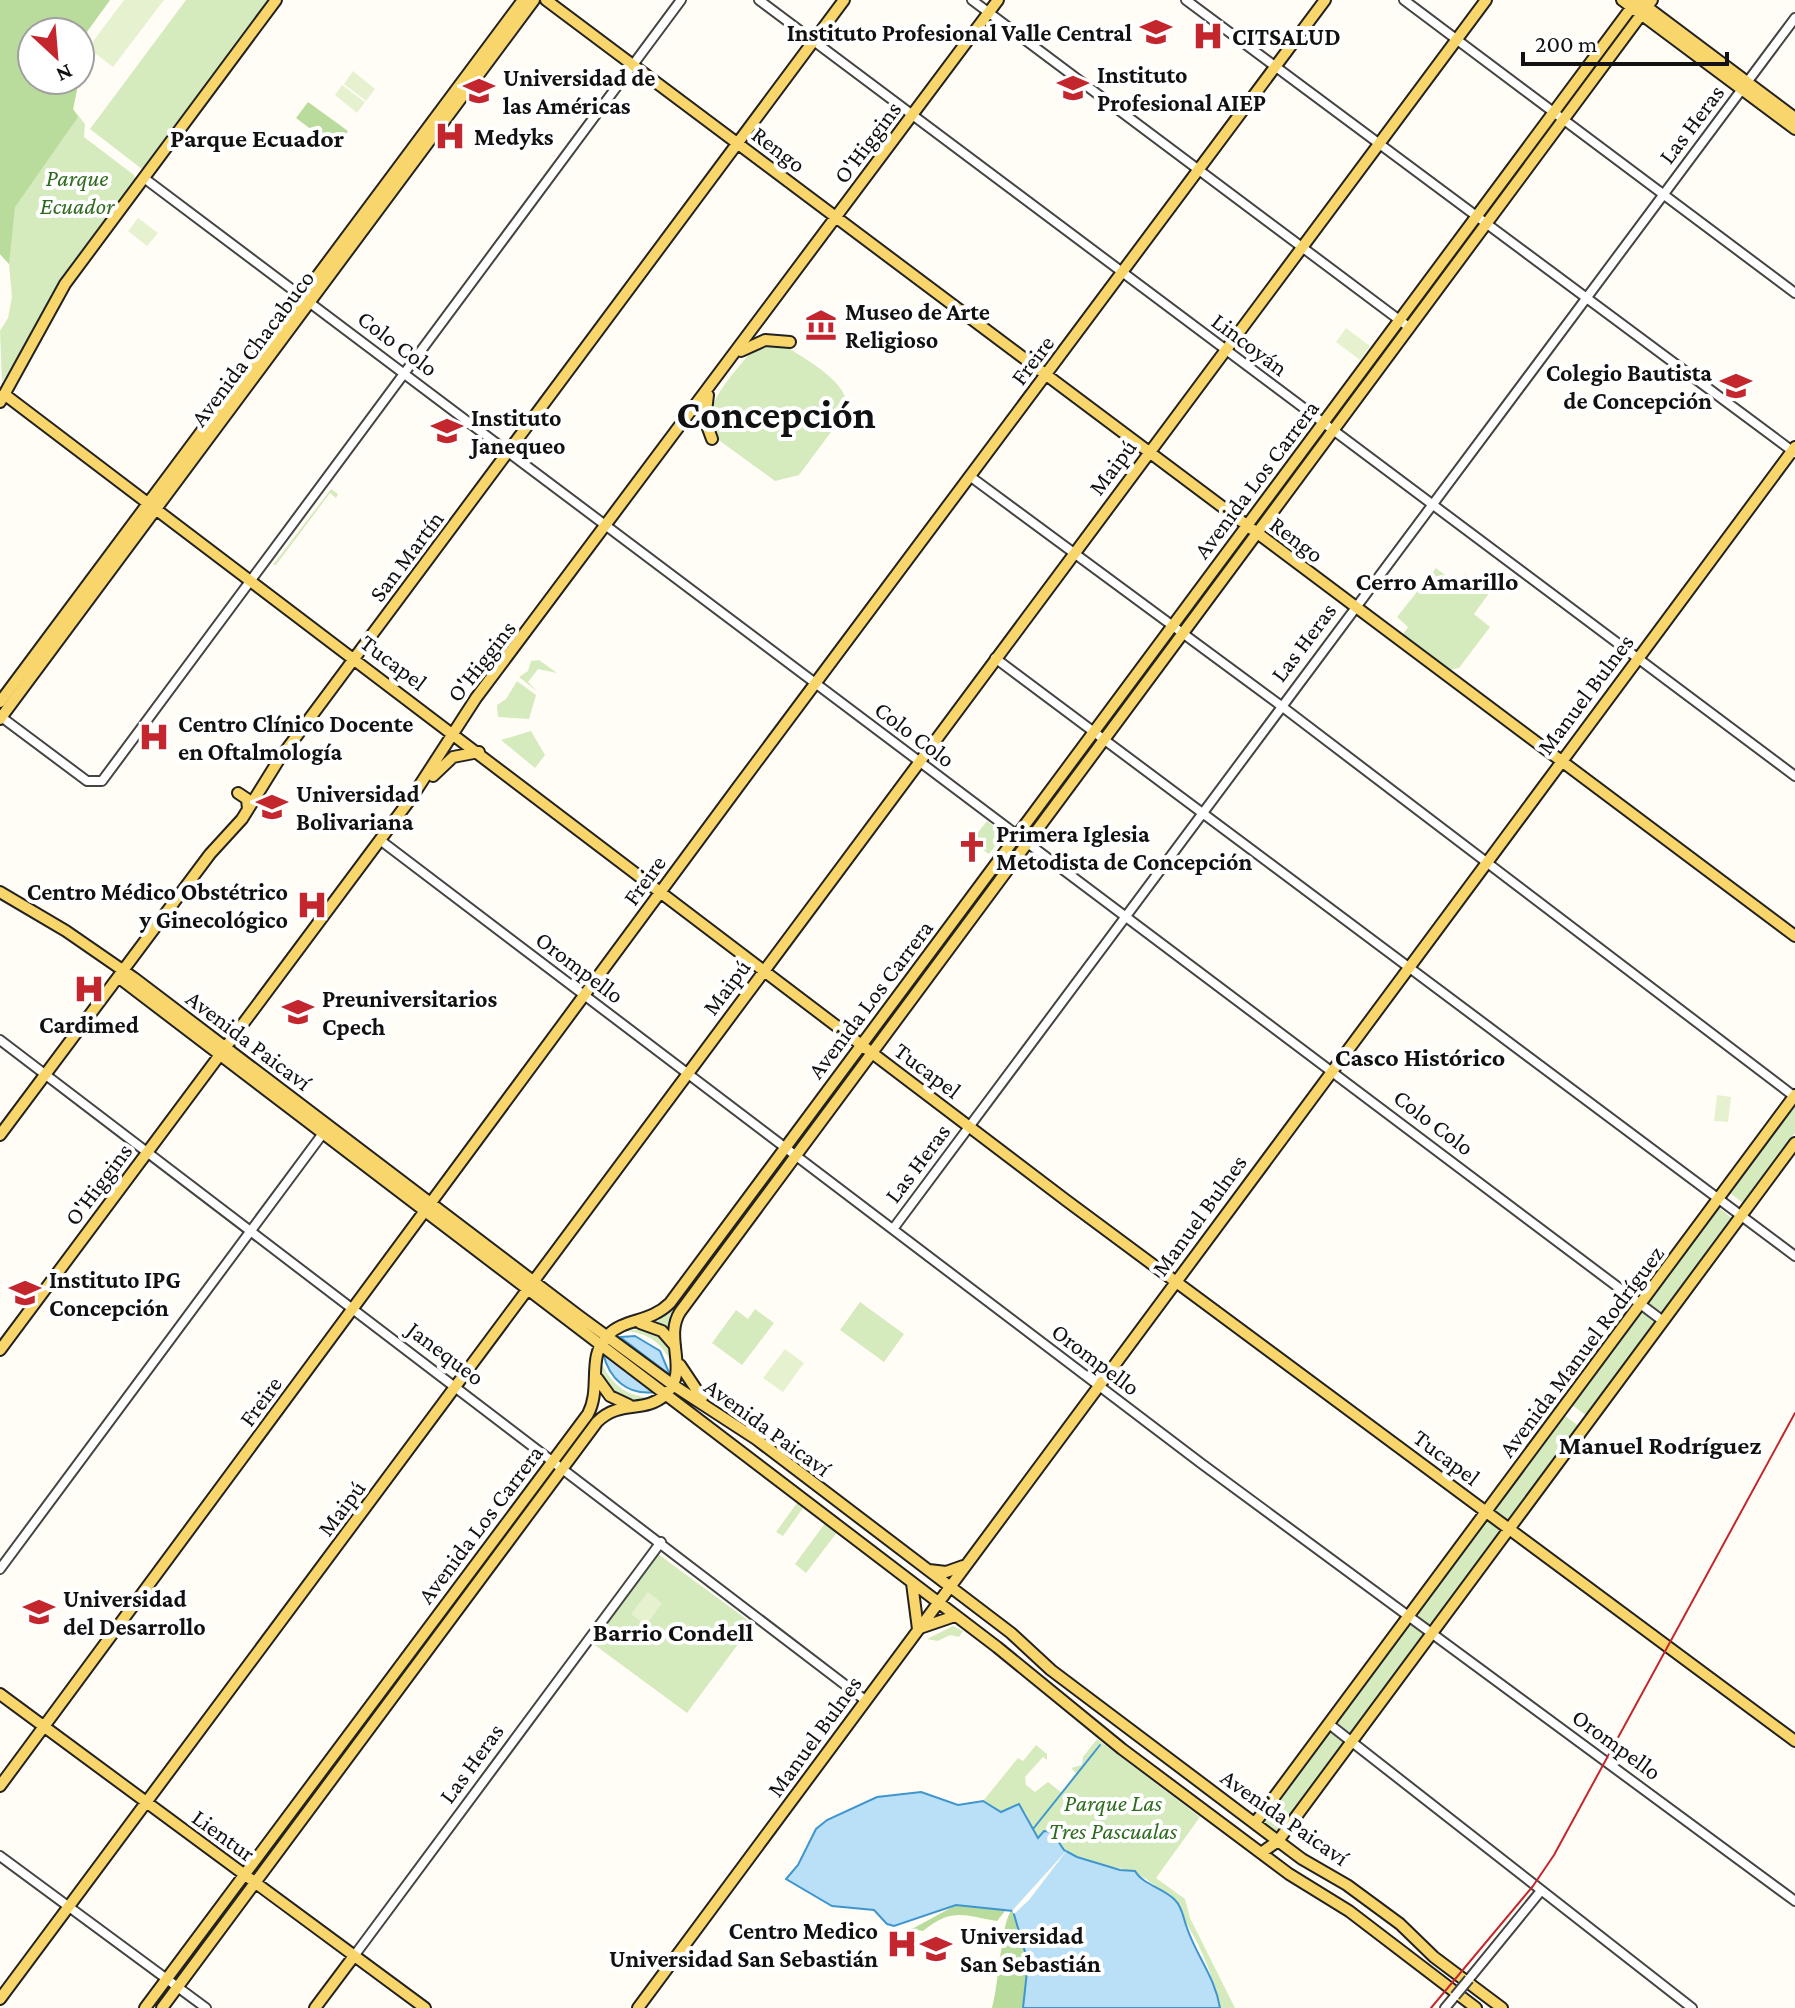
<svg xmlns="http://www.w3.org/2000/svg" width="1795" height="2008" viewBox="0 0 1795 2008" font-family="'Crimson Pro',serif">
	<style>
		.green { fill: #d5ebbd }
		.forest { fill: #b9dc9c }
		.pitch { fill: #e6f2cf }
		.water { fill: #b9e0f7; stroke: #3f96cf; stroke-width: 2 }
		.pier { fill: #fffdf5 }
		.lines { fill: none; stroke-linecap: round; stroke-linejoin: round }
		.stream { stroke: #3f96cf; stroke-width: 2 }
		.minor-casing { stroke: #444; stroke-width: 12 }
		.major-casing { stroke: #222; stroke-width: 14 }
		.minor { stroke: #fff; stroke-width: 8 }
		.major { stroke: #f9d66b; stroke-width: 10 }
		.rail { stroke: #c4262e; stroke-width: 2 }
		.minor-bridge-casing { stroke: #444; stroke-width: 12; stroke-linecap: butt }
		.minor-bridge { stroke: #fff; stroke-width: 8 }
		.labels { text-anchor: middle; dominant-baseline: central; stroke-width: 8; stroke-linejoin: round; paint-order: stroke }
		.poi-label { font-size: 24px; font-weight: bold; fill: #111; stroke: #fff; text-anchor: start }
		.street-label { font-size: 24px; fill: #111; stroke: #fff }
		.park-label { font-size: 24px; font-style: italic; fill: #2f6b1f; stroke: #fff }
		.neighbourhood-label { font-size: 26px; font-weight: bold; fill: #111; stroke: #fff }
		.town-label { font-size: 40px; font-weight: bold; fill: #111; stroke: #fff }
	</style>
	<rect width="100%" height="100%" fill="#fffdf5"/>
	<path class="green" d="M0,0h110l-24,33 -6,37v-38h-48v48h47l-6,29 12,15 -1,13 50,38 2,6 -73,100 -61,101 -2,-51 8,-13 4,-21 -3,-33 -9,-10z
		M186,0h85l-129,169 -52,-40z
		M783,344c20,15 71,39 63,68l-47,63 -24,6 -59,-43c-21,-29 20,-66 37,-89z
		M331,489l7,5 -2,4 -6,-5 -54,72h-3z
		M1436,568l21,16 8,-10 25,18 -16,22 16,13 -31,41 -9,2 -47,-36 5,-7 -11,-10z
		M1170,635l3,4 -68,85z
		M539,660l18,13 -19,-4 -10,13 10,10 -19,-15 9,-6 3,-10z
		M517,681l19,14 -7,24 -31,-2 -1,-12 9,-6z
		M531,731l14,24 -10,13 -34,-28z
		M987,821l17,13 -15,20 -18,-13z
		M1012,849h4l-62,84 -3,-2z
		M1795,1099v34l-52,70 -17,-13z
		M787,1153l-111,156 -8,21 -11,-8 15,-15z
		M1717,1206l17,14 -147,196 -15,-11z
		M860,1302l44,32 -20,28 -44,-32z
		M755,1309l19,14 -32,42 -30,-22 24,-33 12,9z
		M644,1329c19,7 28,17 29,38 -9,-22 -23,-34 -47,-36z
		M600,1360c11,24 25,36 52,38 -28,11 -50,-10 -52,-38z
		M1564,1415l16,12 -303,409 -17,-12z
		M797,1503l6,5 -20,28 -7,-4z
		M826,1522l12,9 -32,42 -11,-9z
		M658,1554l95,70 -66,89 -95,-70z
		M953,1626l10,5 -4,6 -9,-2 -12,6 -11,-2z
		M1097,1739l103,78 -44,61 29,21 5,19 45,90h-15c-8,-45 -44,-123 -91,-137 -17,-6 -46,-7 -63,-20 -6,-5 -8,-14 -14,-19l-11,5 -6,-1 -9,-23 -17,-4 -8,3 -18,-11 35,-43 5,3 13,-16 11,9v6l-4,-3 -18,20 1,8 9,7 13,-10 14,11 14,-20 -5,-5 11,-3 1,-8z"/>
	<path class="forest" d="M0,0h110l-24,33 -6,37v-38h-48v48h47l-6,29 5,8 -63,90 -6,57 -9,-10z
		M308,102l40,29 -12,17 -40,-30z
		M956,1905l50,5 -9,11c-33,-5 -44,-14 -74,10l-11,-2z
		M1011,1911c20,27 19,65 12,97h-31c7,-24 9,-84 19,-97z"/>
	<path class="pitch" d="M124,0h40l-51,67 -25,-19z
		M353,71l22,18 -9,12 -22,-17z
		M342,85l23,17 -8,11 -22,-18z
		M138,218l20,15 -11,13 -19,-15z
		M1346,328l24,18 -10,14 -24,-18z
		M1717,1095l14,2 -3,25 -14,-1z
		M785,1349l19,14 -21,29 -20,-14z
		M648,1592l14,11 -16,22 -15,-11z"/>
	<path class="water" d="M635,1336l25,15 10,24 -50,-38z
		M603,1353l52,39c-27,4 -46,-13 -52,-39z
		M921,1792l37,13 25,-4 18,11 18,-8 19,34 6,-7 8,1 12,18 13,7 43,13 15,1c8,14 29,17 40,29 8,8 8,18 12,28 10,29 28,49 33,80h-197l5,-46 -15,-51 -57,-6 -62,21 -7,-2 -13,-14 -42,-4 -46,-27 12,-14 18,-36 11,-9 50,-23z"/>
	<path class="pier" d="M1068,1849l-39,51 -15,14 -2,-3z"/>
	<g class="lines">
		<path class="stream" d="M1033,1829l67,-84"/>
		<defs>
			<path id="minor" d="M759,0l1036,776
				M972,0l438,328
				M1186,0l609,453
				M1404,0l391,293
				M144,178l1519,1143
				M971,477l309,228 515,392
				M995,658l800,598
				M0,716l87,65h15l579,-781
				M380,840l822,624 593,437
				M0,1040l865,660
				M893,1229l902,-1211
				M0,1569l324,-437
				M1329,1724l363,284
				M0,1856l206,152
				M354,1956l307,-414
				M1469,1979l71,-87
				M1445,2008l10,-12"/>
			<path id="major" d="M546,0l1249,936
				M1622,0l173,129
				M1643,4l152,114
				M741,351l24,-11 25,2
				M4,394l1063,807 728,540
				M708,395l-3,25 7,19
				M0,402l65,-118 211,-284
				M0,702l523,-702
				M0,719l534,-719
				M433,776l20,-19 26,-5
				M238,793l9,6 1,10
				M0,892l66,39 68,47 445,338 94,69 83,54 255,194 40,37 251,189 45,26 53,39 34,33 68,51
				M118,977l879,670 125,102 167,125 60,37 127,97
				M0,1135l210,-281 32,-35 36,-58 566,-761
				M640,1323l22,8 13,15
				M0,1350l412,-553 64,-99 522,-698
				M680,1365l22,33
				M597,1378l13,18 19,9
				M929,1570l17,2 17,-6
				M912,1583l6,46
				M920,1628l35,-12
				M0,1694l425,314
				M0,1786l738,-999 587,-787
				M1255,1823l540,-728
				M1261,1853l17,-12 517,-698
				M0,1999l1486,-1999
				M145,2008l443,-594c14,-26 -2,-58 20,-79 17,-17 42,-12 62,-32l967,-1303
				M162,2008l435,-586c23,-23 47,-8 68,-27 26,-24 -2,-56 15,-83l972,-1312
				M315,2008l39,-52
				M638,2008l1157,-1561"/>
		</defs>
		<use href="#minor" class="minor-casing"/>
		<use href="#major" class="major-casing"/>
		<use href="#minor" class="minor"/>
		<use href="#major" class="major"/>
		<path class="rail" d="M1431,2008l102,-122 21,-31 241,-442"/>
		<defs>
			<path id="minor-bridge" d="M1455,1996l14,-17"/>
		</defs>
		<use href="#minor-bridge" class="minor-bridge-casing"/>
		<use href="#minor-bridge" class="minor-bridge"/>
	</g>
	<defs>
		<symbol id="university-bare" viewBox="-9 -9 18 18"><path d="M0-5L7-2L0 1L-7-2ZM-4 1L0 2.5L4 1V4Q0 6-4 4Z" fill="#c4262e" stroke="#fff" stroke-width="2.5" paint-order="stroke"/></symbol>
		<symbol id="hospital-bare" viewBox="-9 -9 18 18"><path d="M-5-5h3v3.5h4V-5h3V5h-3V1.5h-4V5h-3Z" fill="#c4262e" stroke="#fff" stroke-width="2.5" paint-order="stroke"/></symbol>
		<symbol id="museum-bare" viewBox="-9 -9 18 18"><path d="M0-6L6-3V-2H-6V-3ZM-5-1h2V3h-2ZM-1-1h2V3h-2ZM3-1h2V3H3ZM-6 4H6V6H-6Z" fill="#c4262e" stroke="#fff" stroke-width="2.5" paint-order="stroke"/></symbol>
		<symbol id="church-bare" viewBox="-9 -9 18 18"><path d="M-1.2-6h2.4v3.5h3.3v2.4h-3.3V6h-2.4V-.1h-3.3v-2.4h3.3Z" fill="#c4262e" stroke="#fff" stroke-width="2.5" paint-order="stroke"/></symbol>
	</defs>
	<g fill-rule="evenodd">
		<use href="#university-bare" x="1134" y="10" width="44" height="44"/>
		<use href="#hospital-bare" x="1186" y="14" width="44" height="44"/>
		<use href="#university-bare" x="1051" y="66" width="44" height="44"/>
		<use href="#university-bare" x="457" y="69" width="44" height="44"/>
		<use href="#hospital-bare" x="428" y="114" width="44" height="44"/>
		<use href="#museum-bare" x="799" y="303" width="44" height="44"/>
		<use href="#university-bare" x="1714" y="364" width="44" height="44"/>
		<use href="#university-bare" x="425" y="409" width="44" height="44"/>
		<use href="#hospital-bare" x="132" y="715" width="44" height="44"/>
		<use href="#university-bare" x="250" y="785" width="44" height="44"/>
		<use href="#church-bare" x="950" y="825" width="44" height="44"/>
		<use href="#hospital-bare" x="290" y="883" width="44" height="44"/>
		<use href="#hospital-bare" x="67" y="967" width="44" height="44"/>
		<use href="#university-bare" x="276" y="990" width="44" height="44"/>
		<use href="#university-bare" x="3" y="1271" width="44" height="44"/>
		<use href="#university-bare" x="17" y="1590" width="44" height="44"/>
		<use href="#hospital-bare" x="880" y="1922" width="44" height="44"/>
		<use href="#university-bare" x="914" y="1927" width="44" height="44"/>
	</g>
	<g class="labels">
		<g class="poi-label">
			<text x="1132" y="32" text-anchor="end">Instituto Profesional Valle Central</text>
			<text x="1232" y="36">CITSALUD</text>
			<text x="1097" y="74">Instituto<tspan x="1097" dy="28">Profesional AIEP</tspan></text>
			<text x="503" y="77">Universidad de<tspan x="503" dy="28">las Américas</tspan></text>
			<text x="474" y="136">Medyks</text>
			<text x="845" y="311">Museo de Arte<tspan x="845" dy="28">Religioso</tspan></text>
			<text x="1712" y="372" text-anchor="end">Colegio Bautista<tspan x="1712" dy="28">de Concepción</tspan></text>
			<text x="471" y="417">Instituto<tspan x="471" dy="28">Janequeo</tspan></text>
			<text x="178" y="723">Centro Clínico Docente<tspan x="178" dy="28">en Oftalmología</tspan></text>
			<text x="296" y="793">Universidad<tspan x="296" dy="28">Bolivariana</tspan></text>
			<text x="996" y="833">Primera Iglesia<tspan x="996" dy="28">Metodista de Concepción</tspan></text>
			<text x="288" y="891" text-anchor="end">Centro Médico Obstétrico<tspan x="288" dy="28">y Ginecológico</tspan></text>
			<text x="322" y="998">Preuniversitarios<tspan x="322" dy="28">Cpech</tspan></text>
			<text x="89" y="1024" text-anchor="middle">Cardimed</text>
			<text x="49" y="1279">Instituto IPG<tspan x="49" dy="28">Concepción</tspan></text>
			<text x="63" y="1598">Universidad<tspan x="63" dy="28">del Desarrollo</tspan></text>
			<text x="878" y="1930" text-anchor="end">Centro Medico<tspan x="878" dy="28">Universidad San Sebastián</tspan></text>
			<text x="960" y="1935">Universidad<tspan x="960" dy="28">San Sebastián</tspan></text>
		</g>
		<g class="street-label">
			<text transform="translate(1691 124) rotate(-53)">Las Heras</text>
			<text transform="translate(867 142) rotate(-53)">O'Higgins</text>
			<text transform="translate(779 149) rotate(37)">Rengo</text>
			<text transform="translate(398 343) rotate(37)">Colo Colo</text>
			<text transform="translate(1250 344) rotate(37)">Lincoyán</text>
			<text transform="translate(252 348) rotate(-53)">Avenida Chacabuco</text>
			<text transform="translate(1032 360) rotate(-53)">Freire</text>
			<text transform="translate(1112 467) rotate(-53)">Maipú</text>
			<text transform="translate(1256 479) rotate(-53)">Avenida Los Carrera</text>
			<text transform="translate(1297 539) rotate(37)">Rengo</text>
			<text transform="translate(406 556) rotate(-53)">San Martín</text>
			<text transform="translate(1303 642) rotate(-53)">Las Heras</text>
			<text transform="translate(481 661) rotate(-52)">O'Higgins</text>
			<text transform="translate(394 662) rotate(37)">Tucapel</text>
			<text transform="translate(1585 694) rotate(-53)">Manuel Bulnes</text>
			<text transform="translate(915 734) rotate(37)">Colo Colo</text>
			<text transform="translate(644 880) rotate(-54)">Freire</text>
			<text transform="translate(580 967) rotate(37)">Orompello</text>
			<text transform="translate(726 987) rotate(-53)">Maipú</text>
			<text transform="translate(870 999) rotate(-53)">Avenida Los Carrera</text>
			<text transform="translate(249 1040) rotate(37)">Avenida Paicaví</text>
			<text transform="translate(928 1070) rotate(37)">Tucapel</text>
			<text transform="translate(1434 1122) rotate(37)">Colo Colo</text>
			<text transform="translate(917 1163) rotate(-53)">Las Heras</text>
			<text transform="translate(98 1184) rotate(-53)">O'Higgins</text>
			<text transform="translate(1199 1215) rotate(-54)">Manuel Bulnes</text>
			<text transform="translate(1581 1351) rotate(-53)">Avenida Manuel Rodríguez</text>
			<text transform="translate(446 1353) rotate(37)">Janequeo</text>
			<text transform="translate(1096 1359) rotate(37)">Orompello</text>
			<text transform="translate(260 1401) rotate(-54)">Freire</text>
			<text transform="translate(768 1427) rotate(36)">Avenida Paicaví</text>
			<text transform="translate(1447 1457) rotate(37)">Tucapel</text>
			<text transform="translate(341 1508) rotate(-53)">Maipú</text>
			<text transform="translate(480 1524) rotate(-53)">Avenida Los Carrera</text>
			<text transform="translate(814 1736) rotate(-54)">Manuel Bulnes</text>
			<text transform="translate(1617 1744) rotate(36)">Orompello</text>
			<text transform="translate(471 1763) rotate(-54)">Las Heras</text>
			<text transform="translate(1285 1817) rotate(35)">Avenida Paicaví</text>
			<text transform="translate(224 1835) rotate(36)">Lientur</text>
		</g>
		<g class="park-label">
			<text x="77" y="177">Parque<tspan x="77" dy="28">Ecuador</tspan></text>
			<text x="1113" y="1802">Parque Las<tspan x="1113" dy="28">Tres Pascualas</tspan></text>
		</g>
		<g class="neighbourhood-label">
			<text x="257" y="138">Parque Ecuador</text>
			<text x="1437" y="581">Cerro Amarillo</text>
			<text x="1420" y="1057">Casco Histórico</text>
			<text x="1660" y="1445">Manuel Rodríguez</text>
			<text x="673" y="1632">Barrio Condell</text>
		</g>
		<g class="town-label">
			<text x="776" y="414">Concepción</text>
		</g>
	</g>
	<g transform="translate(56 56) rotate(154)"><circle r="38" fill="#ffffff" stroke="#a0a0a0" stroke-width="2"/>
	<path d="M0-6L14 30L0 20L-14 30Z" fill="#c4262e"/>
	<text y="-12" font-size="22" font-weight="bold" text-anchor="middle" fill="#111111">N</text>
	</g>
	<path d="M1523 52v12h204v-12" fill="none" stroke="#111111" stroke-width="4"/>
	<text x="1535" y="52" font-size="24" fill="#111111" stroke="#ffffff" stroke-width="6" paint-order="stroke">200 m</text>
</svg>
